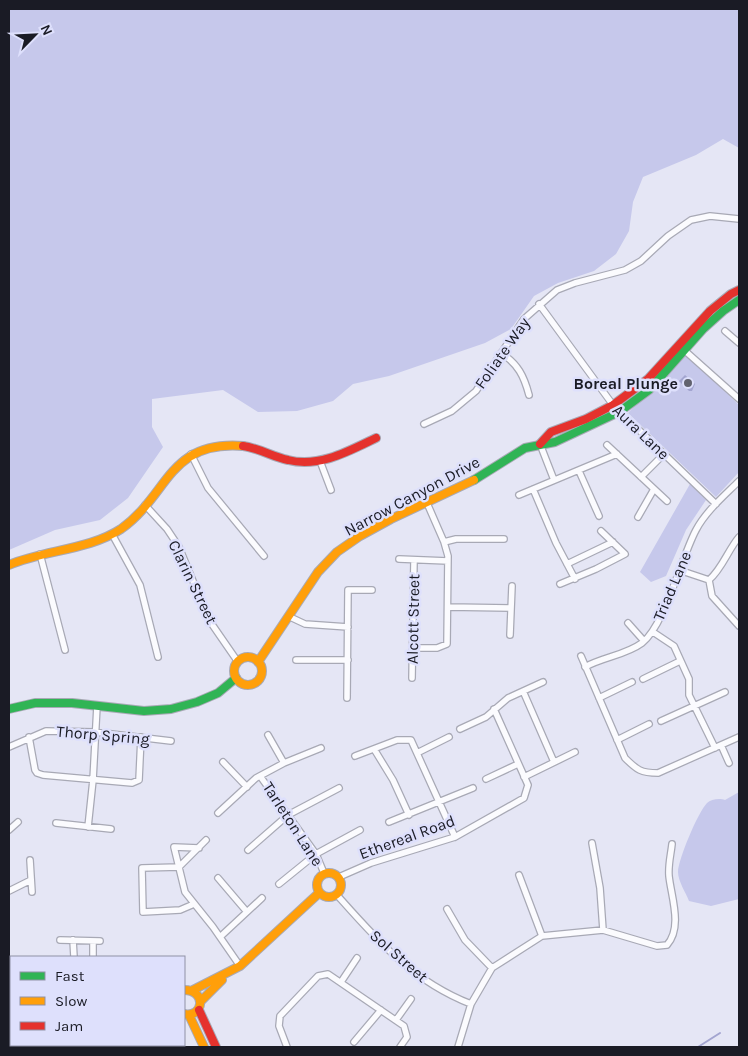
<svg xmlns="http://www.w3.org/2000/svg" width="748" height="1056" viewBox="0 0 748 1056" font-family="Karla,sans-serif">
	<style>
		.green { fill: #c6c8eb }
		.water { fill: #a3a5d0 }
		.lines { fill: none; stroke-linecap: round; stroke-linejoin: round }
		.stream { stroke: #a3a5d0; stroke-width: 2 }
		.street-casing { stroke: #a8a9b5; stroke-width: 8 }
		.fast-casing { stroke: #a8a9b5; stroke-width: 10 }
		.slow-casing { stroke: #a8a9b5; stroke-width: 10 }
		.jam-casing { stroke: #a8a9b5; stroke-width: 10 }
		.street { stroke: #fbfbfe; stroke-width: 5.5 }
		.fast { stroke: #30b455; stroke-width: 8 }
		.slow { stroke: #ff9f0a; stroke-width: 8 }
		.jam { stroke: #e5322d; stroke-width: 8 }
		.poi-dot { fill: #61626e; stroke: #dee0fc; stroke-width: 2 }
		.labels { text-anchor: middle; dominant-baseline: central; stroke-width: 5; stroke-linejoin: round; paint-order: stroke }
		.street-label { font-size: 16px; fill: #1a1b25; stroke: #dee0fc }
		.poi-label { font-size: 16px; font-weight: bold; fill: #1a1b25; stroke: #dee0fc; text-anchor: end }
	</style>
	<rect width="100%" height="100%" fill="#e5e6f5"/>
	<path class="green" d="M9,9h730v139l-16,-9 -27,16 -53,22 -10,25 -4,29 -13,23 -22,17 -36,12 -24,13 -23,33 -26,14 -96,33 -36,8 -20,17 -36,10 -39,1 -35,-22 -71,9v28l11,20 -35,51 -28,22 -45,10 -46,20z
		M685,353l54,52v67l-23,25 -88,-84z
		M690,484l16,16 -20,30 -20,46 -15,6 -11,-10z
		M739,792v107l-28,7 -22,-5c-3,-8 -11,-20 -11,-29 0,-12 20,-60 29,-69 4,-4 13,-5 18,-3z"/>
	<path class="water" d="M685,375l10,9 -3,7h-3l-10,-10z"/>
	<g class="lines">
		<path class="stream" d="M698,1047l22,-14"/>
		<defs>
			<path id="street" d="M539,304l74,101 103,99
				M725,331l14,12
				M683,349l56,50
				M501,353c17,11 23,23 28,42
				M424,424l28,-13 24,-20 48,-72 33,-29 18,-7 50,-13 16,-9 27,-25 23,-16 19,-4 29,3
				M540,444l14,36
				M607,445l60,56
				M191,454l17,34 56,68
				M320,461l11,29
				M579,471l20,45
				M641,477l23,-23
				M533,489l23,54 19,36
				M519,495l98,-41
				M145,505l22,24 12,18 30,73 29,42
				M638,517l16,-28
				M112,534l28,51 18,72
				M444,542l12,-3h48
				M40,554l25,96
				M399,559l49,2
				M567,564l46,-22
				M679,570l30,10
				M709,580l3,16 27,30
				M709,580c13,-11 19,-30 30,-43
				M560,584l36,-15 29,-15 -24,-23
				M448,607l63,1
				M290,617l15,7 43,3
				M628,623l16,18
				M653,632l21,14 15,33v16l26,53
				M510,635l2,-49
				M413,648h24l10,-4 1,-88 -4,-14 -17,-39
				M581,656l44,102c12,12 16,15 33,15l81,-36
				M296,660h52
				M585,667c18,-10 41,-12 57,-24 23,-18 39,-85 54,-113 10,-19 29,-35 43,-49
				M412,678l2,-118
				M643,679l37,-18
				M523,691l31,71
				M347,698l1,-108h24
				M599,698l33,-16
				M661,721l64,-29
				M460,729l26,-12 22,-19 35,-16
				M268,735l16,28
				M29,737l6,33 2,3 6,2 89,8 7,-3 2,-43
				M617,740l32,-16
				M721,745l8,18
				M9,747l37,-16 49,1 76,9
				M374,749l19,31 16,35
				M417,753l32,-16
				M355,756l42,-16h14l44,97
				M223,762l24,25
				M260,776l56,78 8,19
				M524,777l51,-25
				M486,779l32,-15
				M218,813l38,-35 28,-15 37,-15
				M389,822l84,-34
				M56,823l55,6
				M88,827l5,-47 4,-74
				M9,830l9,-8
				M592,843l8,45 3,42
				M199,848l-25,-1 11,45 28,35 27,39
				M248,850l40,-35 51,-27
				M30,860l2,32
				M519,875l23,61
				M339,877l32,-14 84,-26 69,-39 4,-13 -34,-76
				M218,878l29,34
				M279,884l37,-30 44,-24
				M9,891l22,-11
				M337,895c40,45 75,86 134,109
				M194,904l-14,6 -37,2 -1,-44 37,-1 27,-27
				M447,909l18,31 27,28
				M220,937l42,-39
				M60,940l40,1
				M73,940l1,17
				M93,941v16
				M341,982l16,-24
				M9,985l2,-2
				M9,1006l2,-1
				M9,1020l2,6
				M396,1020l15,-21
				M354,1042l27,-32
				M26,1045l19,2 5,-2
				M83,1045l1,2
				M287,1047l-8,-21 1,-10 38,-40 10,-2 76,52 3,11 -7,10
				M458,1047l13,-43 21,-36 50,-32 61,-6 54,16 10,-1c16,-18 4,-49 2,-69 -1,-11 2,-22 3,-32"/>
			<path id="fast" d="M474,480l51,-32 30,-6 64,-30 30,-22 54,-61 20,-18 16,-11
				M9,709l26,-6h37l72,8 27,-2 26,-7 21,-9 18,-15"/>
			<path id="slow" d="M9,565c35,-15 80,-15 112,-36 48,-34 47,-89 122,-83
				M234 671a14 14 0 1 1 28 0a14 14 0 1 1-28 0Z
				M258,662l60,-90 19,-20 23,-16 31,-17 83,-39
				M317 885a12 12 0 1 1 24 0a12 12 0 1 1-24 0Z
				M184,990c23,0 20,28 0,24
				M193,990l47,-24 79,-73
				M201,1001l21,-21
				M189,1015l15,32
				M118,1047l4,-2"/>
			<path id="jam" d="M540,444l11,-12 35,-13 27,-14 35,-26 62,-68 21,-17 8,-4
				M243,446c16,2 30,11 45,14 31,8 61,-9 88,-22
				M199,1010l17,37"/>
		</defs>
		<use href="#street" class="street-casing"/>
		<use href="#fast" class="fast-casing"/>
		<use href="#slow" class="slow-casing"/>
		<use href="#jam" class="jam-casing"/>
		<use href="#street" class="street"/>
		<use href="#fast" class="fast"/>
		<use href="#slow" class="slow"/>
		<use href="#jam" class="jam"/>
	</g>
	<circle class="poi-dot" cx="688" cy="383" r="5"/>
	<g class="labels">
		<g class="street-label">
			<text transform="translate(502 353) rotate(-55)">Foliate Way</text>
			<text transform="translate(641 432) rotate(44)">Aura Lane</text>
			<text transform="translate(412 496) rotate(-28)">Narrow Canyon Drive</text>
			<text transform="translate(193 582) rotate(64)">Clarin Street</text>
			<text transform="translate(672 586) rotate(-67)">Triad Lane</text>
			<text transform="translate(413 619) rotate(-89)">Alcott Street</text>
			<text transform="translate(103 735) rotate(5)">Thorp Spring</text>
			<text transform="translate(293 824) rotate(57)">Tarleton Lane</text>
			<text transform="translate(407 837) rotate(-20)">Ethereal Road</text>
			<text transform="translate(399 956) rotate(41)">Sol Street</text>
		</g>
		<g class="poi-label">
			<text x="678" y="383">Boreal Plunge</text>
		</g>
	</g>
	<rect width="748" height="1056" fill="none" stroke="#1a1b25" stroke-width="20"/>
	<rect x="10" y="956" width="175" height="90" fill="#dee0fc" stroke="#9091a6"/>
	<rect x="20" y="972" width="25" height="8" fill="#30b455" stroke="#9091a6"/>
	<text x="55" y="981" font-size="15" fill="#1a1b25">Fast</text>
	<rect x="20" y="997" width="25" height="8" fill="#ff9f0a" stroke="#9091a6"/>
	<text x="55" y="1006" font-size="15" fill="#1a1b25">Slow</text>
	<rect x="20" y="1022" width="25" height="8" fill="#e5322d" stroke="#9091a6"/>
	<text x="55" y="1031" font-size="15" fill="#1a1b25">Jam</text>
	<g transform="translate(35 35) rotate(66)" stroke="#dee0fc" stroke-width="4" paint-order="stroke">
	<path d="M0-4L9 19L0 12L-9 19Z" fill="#1a1b25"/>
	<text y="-8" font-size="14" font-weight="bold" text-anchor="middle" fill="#1a1b25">N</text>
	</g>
</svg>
